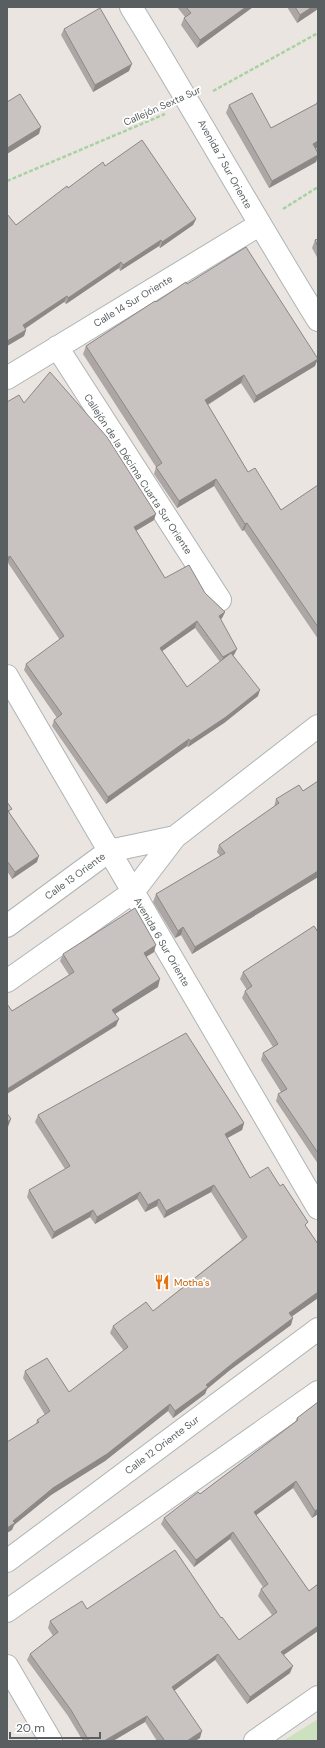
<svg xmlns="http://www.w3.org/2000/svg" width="325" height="1748" viewBox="0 0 325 1748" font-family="'DM Sans',sans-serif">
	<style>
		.green { fill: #cce1be }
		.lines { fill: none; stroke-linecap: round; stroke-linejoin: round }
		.minor-casing { stroke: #aeb4b5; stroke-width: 24 }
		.path { stroke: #a9d2a3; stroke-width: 2.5; stroke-dasharray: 4 2; stroke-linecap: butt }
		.minor { stroke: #fff; stroke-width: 22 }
		.wall { fill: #aca7a5; fill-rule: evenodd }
		.shaded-wall { fill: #8c8886 }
		.building { fill: #c8c2c0; stroke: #8c8886 }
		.labels { text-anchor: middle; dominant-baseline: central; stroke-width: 3.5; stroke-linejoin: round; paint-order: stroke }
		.street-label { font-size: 10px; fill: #595f60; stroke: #fff }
		.food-label { font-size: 10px; fill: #c56008; stroke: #fff; text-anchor: start }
	</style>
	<rect width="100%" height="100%" fill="#ebe5e1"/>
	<path class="green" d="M318,1719v22h-35z"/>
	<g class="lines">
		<defs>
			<path id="minor" d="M131,7c64,104 123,210 187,313
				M57,347l163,253
				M7,378l252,-153
				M7,676l311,532
				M7,926l102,-75 66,-14
				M7,981l126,-89 42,-55 143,-111
				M7,1561l311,-232
				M7,1611l311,-219
				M7,1666l44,75
				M255,1741l63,-44"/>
		</defs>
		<use href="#minor" class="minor-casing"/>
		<path class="path" d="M213,91l105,-58
			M7,181l158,-67
			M283,209l35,-22"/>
		<use href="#minor" class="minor"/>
	</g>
	<path class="wall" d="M177,7h76l-56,41 -16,-23 3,-7 1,-1z
		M287,7h31v2l-21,14z
		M64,29l65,42 -36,21 -32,-57z
		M318,98v49l-2,2 2,4v4l-2,5 -47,26 -43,-75 3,-8 42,23 45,-24z
		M105,166l91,53 -3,6 -33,23 -1,-2 -39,25 -1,-3 -53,36 -2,-2 -39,27 1,1 -2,6 -17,10v-132l9,11 52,-37z
		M318,239v20l-6,-11 3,-8z
		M187,284l128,82 -61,37 -13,-20 -33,22 40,67 33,38 37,-25v154l-74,-109 -2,1 -28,-45 -37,22 -23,-34 2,-7 -73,-113 3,-8 70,-44z
		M24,403l130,117 -18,11 29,47 40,15 20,19 -3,6 -2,2 14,35 -1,1 25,40 -34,27 -36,24 -1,-1 -81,58 -54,-78 2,-6 3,-2 -33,-48 2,-6 34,-24 -52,-77zM195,628l25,34 -33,25 -25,-36z
		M318,781v96l-126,77 -11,-19 -6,3 -22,-36 3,-8 64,-38 -3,-4 2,-7 55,-38 2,-8 27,-8z
		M7,802l3,12 27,48 -25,17 -5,-8z
		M318,932v232l-42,-63 2,-7 3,-2 -20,-32 2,-7 10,-6 -31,-49 3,-7 2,-1 -7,-11 3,-7z
		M154,952l-8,5 12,30 -43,27 1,12 -104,-15 57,-36 -9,-14 3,-7z
		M38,1115l206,8 -2,7 -15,8 23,40 56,49 12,17v54l-26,18 -1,9 -61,45 -23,19 -2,5 -32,24 -5,-7 -63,50 -54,34 -37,30 -2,5 24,-106 1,-4 8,-5 -22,-37 2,-7 44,21 55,-41 -14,-18 3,-7 40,-15 89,-71 -31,-48 -47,26 -7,-12 -12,6 -8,-13 -42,25 -5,-7 -38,22 -25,-42 2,-7 36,-21 -30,-47z
		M318,1402v112l-6,4 -19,-30 -37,27 53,76 9,-7v47l-34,24 6,18 -43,31 -32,-44 -41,30 26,48 -5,3h-38l-12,-19 -32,19h-30l-15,-25 -41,-56 3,-6 23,-18 -5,-8 2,-7 37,-12 134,9 18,22 33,-25 -14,-19 3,-7 2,-2 -33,-48 -36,28 -33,-43 3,-6 36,-24 95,-72 2,-4z"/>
	<path class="shaded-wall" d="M246,7h7l-56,41 3,-8z
		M312,7h6v2l-21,14 3,-8z
		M132,64l-3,7 -36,21 2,-7z
		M41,127l-2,7 -32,20v-6z
		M318,141v6l-8,5 3,-8z
		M318,155l-2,7 -47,26 3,-7z
		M196,219l-3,6 -33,23 2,-6z
		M161,240l-2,6 -39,25 3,-6z
		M121,262l-2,6 -53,36 2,-6z
		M67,296l-3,6 -43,29 2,-6z
		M26,330l-2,6 -17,10v-5z
		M318,359l-3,7 -61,37 2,-7z
		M244,375l-3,8 -39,25 3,-8z
		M216,479l-2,7 -37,22 2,-7z
		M156,514l-2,6 -22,13 2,-6z
		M247,523l-3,7 -2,1 3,-7z
		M10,556l-2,7h-1v-5z
		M225,612l-3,6 -6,5 3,-7z
		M197,621l-2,7 -37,26 2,-6z
		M237,649l-3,6 -13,9 2,-7z
		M260,690l-2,6 -34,27 -36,24 2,-6z
		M189,739l-2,7 -81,58 2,-7z
		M39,856l-2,6 -25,17 3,-7z
		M318,871v6l-126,77 3,-7z
		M183,927l-2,8 -6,3 3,-7z
		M156,945l-2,7 -13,8 3,-7z
		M160,979l-2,8 -48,30 2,-7z
		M119,1019l-3,7 -109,68v-5z
		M11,1119l-3,8h-1v-5z
		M244,1123l-2,7 -20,11 3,-7z
		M214,1185l-3,7 -47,26 2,-7z
		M140,1192l-3,7 -42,25 2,-7z
		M159,1199l-2,7 -12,6 3,-7z
		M93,1210l-3,7 -38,22 2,-7z
		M318,1292v6l-31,22 2,-7z
		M293,1318l-2,7 -61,45 -23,19 -2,5 -32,24 2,-7 58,-48z
		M170,1404l-2,7 -63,50 -54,34 -37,30 -2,5 -5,3v-5l6,-7 40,-33z
		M296,1481l-3,7 -42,31 3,-7z
		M318,1509v5l-6,4 3,-7z
		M233,1532l-3,7 -36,28 2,-7z
		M318,1626v5l-39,27 2,-6z
		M218,1654l-3,6 -45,34 2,-7z
		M293,1666l-3,7 -43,31 3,-7z
		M147,1716l-2,6 -32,19h-9z
		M202,1731l-2,7 -5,3h-8z"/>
	<path class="building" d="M186,7h60l-46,33 -16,-22 7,-5z
		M295,7h17l-12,8z
		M100,8l32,56 -37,21 -31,-56z
		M252,93l19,35 47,-25v38l-5,3 5,9v2l-46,26 -43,-76z
		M20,94l21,33 -34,21v-46z
		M142,140l54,79 -34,23 -1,-2 -38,25 -2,-3 -53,36 -1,-2 -44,29 3,5 -19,11v-127l9,11 51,-39 1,2 35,-26 2,4z
		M318,239v8l-3,-7z
		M246,247l72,112 -62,37 -12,-21 -39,25 43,72 7,-4 26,42 37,-25v142l-71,-104 -2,1 -29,-45 -37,22 -23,-34 6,-4 -76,-117 69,-45 1,1 30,-20 1,2z
		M50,372l57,65 49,77 -22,13 31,51 24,-13 16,28 20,19 -6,4 18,33 -14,8 -26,-36 -37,27 27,39 44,-34 29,37 -34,27 -36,24 -1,-2 -81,58 -54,-77 8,-6 -36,-50 38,-28 -54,-80 -3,2v-156l12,-7 5,8z
		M318,781v90l-123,76 -12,-20 -5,4 -22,-37 69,-41 -6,-8 60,-42 -3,-4 23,-14 4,6z
		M7,802l5,7 -4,2 31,45 -24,16 -8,-11z
		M135,908l21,37 -12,8 16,26 -48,31 7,9 -112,70v-85l5,7 62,-39 -11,-18z
		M314,926l4,6v221l-40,-59 9,-5 -24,-36 15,-9 -33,-53 7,-5 -9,-14z
		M186,1033l58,90 -19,11 25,44 18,-11 12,19 3,-2 25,38 -3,3 13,19v48l-29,21 4,5 -60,45 -27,22 2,2 -33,24 -5,-7 -63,50 -54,34 -40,33 2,2 -8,5v-86l32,-20 -2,-2 13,-9 -25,-40 22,-13 22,34 59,-45 -15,-21 33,-24 7,9 94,-74 -33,-52 -48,26 -7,-12 -11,6 -8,-13 -43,25 -4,-7 -39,22 -25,-42 41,-24 -32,-51z
		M7,1113l4,6 -4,3z
		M318,1402v107l-3,2 -19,-30 -42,31 55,79 9,-7v42l-37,26 12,14 -43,31 -32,-43 -46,33 30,44 -15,10h-22l-18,-25 -43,25h-15l-18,-31 -41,-56 28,-22 -8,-11 32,-20 5,8 88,-59 46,68 1,-1 17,23 38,-28 -16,-23 7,-5 -35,-52 -37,28 -32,-42 34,-26 2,2 98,-74 -1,-2z"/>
	<defs>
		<symbol id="restaurant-bare" viewBox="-9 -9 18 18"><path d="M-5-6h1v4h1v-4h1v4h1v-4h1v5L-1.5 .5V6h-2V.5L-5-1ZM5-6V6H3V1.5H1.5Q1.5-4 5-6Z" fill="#e8710a" stroke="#fff" stroke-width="2.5" paint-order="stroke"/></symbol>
	</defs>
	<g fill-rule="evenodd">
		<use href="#restaurant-bare" x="151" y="1271" width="22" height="22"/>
	</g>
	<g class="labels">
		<g class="street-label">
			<text transform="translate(162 106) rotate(-24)">Callejón Sexta Sur</text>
			<text transform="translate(225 164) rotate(61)">Avenida 7 Sur Oriente</text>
			<text transform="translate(133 301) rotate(-31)">Calle 14 Sur Oriente</text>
			<text transform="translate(138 474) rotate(57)">Callejón de la Décima Cuarta Sur Oriente</text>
			<text transform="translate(75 876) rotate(-36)">Calle 13 Oriente</text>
			<text transform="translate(162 942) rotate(60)">Avenida 6 Sur Oriente</text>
			<text transform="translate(162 1445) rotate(-37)">Calle 12 Oriente Sur</text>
		</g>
		<g class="food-label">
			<text x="174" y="1282">Motha's</text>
		</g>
	</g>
	<rect width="325" height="1748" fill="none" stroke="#595f60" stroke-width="16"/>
	<path d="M10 1732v6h90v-6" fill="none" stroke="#595f60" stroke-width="2"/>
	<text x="16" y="1732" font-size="12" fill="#595f60" stroke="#ffffff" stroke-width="3" paint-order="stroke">20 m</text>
</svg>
